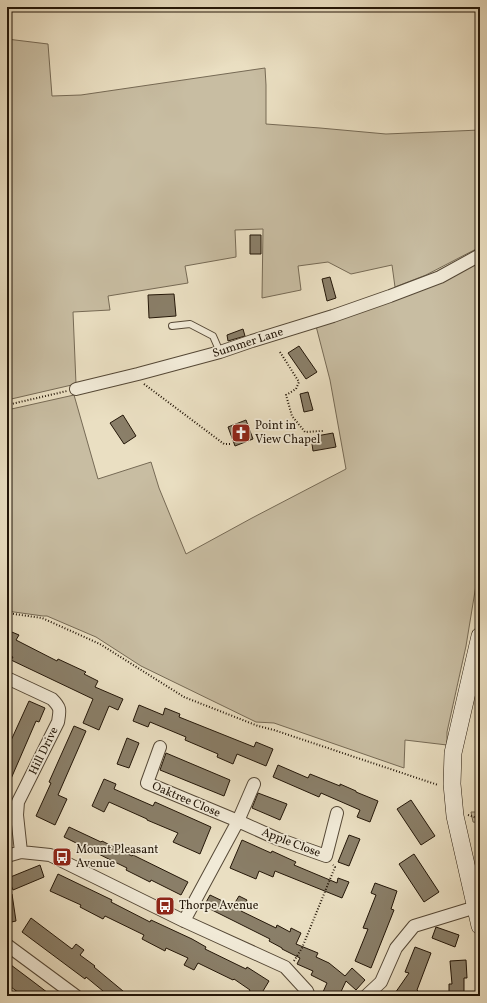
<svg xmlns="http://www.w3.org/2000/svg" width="487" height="1003" viewBox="0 0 487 1003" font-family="Vollkorn,serif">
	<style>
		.green { fill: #c8bda2; stroke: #766a55 }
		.building { fill: #8a7f69; stroke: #231608 }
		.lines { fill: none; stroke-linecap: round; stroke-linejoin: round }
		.lane-casing { stroke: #554836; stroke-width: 8 }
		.street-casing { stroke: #554836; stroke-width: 14 }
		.secondary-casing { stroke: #231608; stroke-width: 18 }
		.path { stroke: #231608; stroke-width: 2; stroke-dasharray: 1 2; stroke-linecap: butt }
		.lane { stroke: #f1ead7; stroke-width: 6 }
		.street { stroke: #f1ead7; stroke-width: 12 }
		.secondary { stroke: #f1ead7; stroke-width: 17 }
		.labels { text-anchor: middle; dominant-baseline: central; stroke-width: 3.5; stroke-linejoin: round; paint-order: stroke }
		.street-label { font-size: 12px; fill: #231608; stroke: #f1ead7 }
		.poi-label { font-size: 12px; fill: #231608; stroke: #f1ead7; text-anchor: start }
	</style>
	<rect width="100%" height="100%" fill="#eadfc2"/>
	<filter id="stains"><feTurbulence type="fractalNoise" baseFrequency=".005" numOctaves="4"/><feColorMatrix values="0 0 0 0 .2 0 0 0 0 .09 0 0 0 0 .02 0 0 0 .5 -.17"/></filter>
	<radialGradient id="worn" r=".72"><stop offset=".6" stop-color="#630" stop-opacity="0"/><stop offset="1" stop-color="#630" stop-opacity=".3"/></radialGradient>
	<path class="green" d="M7,39l41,5 4,52 29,-1 184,-27 1,17v39l54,4 66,6 94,-4v117l-54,28 -31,12 -3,-22 -41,9 -23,-12 -30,4 3,24 -39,8 1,-69 -28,1 1,23v4l-51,9 3,17 -80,13 2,14 -37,2 3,72 -69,16z
		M480,259v287l-4,39 -10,61 -19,86v13l-42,-5 -1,28 -130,-45 -18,-1 -115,-56 -45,-29 -49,-21h-4l-36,-5v-201l67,-15 24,84 53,-17 8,26 27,66 66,-36 94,-49 -16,-89 -14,-54z
		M471,812h9v11l-7,-1z"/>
	<path class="building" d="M250,235h11v19h-11z
		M330,277l6,21 -9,3 -5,-22z
		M174,294l2,22 -27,2 -1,-23z
		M243,329l2,7 -17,5 -1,-6z
		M299,346l18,26 -11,7 -18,-26z
		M308,392l5,18 -9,2 -4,-18z
		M123,415l13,21 -12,8 -14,-21z
		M246,420l7,19 -18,7 -7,-19z
		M333,433l3,14 -23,4 -2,-14z
		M7,630l12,5 -3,5 41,21 1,-2 28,13 -2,2 14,7 -3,6 28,12 -5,11 -9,-4 -10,24 -16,-7 10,-24 -82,-39 2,-3 -4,-1 -2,4z
		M29,701l16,7 -6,14 -3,-1 -29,67v-33l3,-7 -2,-1z
		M139,705l24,10 2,-7 15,6 -1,3 75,30 2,-5 17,7 -7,17 -29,-12 -4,10 -16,-7 1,-3 -33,-14 1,-3 -36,-15 -2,5 -15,-6z
		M74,726l12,5 -28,64 9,4 -12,26 -19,-9 15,-33 -2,-1z
		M127,738l12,5 -10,25 -12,-4z
		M166,753l64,27 -6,16 -64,-26z
		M278,765l30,13 2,-4 30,12v-2l16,7v1l22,9 -8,21 -13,-5 3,-7 -39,-17 -2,4 -46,-20z
		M104,779l12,5 -2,5 39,17 2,-4 56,25 -11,27 -27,-12 5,-9 -31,-13v-1l-38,-17 -5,10 -12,-6z
		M258,793l29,11 -7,16 -28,-12z
		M411,800l24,36 -14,9 -24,-36z
		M69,827l32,15 1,-1 30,15 1,-1 55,27 -7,13 -30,-15 -1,2 -24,-12 1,-2 -63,-31z
		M349,835l11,4 -11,27 -11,-4z
		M242,840l29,13 1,-2 24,11 -2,3 43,18 1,-5 11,4 -7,16 -67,-27 -2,6 -14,-6 -3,8 -26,-11z
		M414,854l25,38 -15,10 -25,-38z
		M40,865l4,12 -31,13 -5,-12z
		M58,874l54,26 -1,2 39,20 1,-2 41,19 14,8 -1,2 41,20 1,-2 22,14 -9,15h-5l-6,-4 1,-2 -16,-11 -1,1 -35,-17 -4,7 -10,-5 4,-7 -22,-10 -1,3 -23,-12 2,-4 -39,-19 -2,3 -23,-12 1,-2 -31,-14z
		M375,883l22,8 -6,18 3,1 -23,58 -16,-7 13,-32 -5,-1 13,-33 -5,-2z
		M7,894h5l4,27 -9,2z
		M210,895l23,11 6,-10 8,4 -6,11 35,17 1,-3 13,7 1,-4 10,5 -5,11 22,9 -2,4 13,6 16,13 7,-8 13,12 -9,10 -10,-9 -7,15h-9l-7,-4 4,-9 -16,-8 2,-4 -16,-7 3,-6 -18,-9v-1l-13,-7 1,-2 -66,-33z
		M31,918l41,31 4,-5 8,6 -4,5 15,11 -1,1 35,29h-20l-23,-19 -1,2 -63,-47z
		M436,927l23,8 -4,12 -23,-9z
		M415,947l16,6 -14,37 1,1 -3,5h-22l16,-23 -4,-1z
		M466,960l1,18h-3v18h-15v-12h3l-2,-23z
		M7,962l24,18 21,16h-29l-16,-12z"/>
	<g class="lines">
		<defs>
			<path id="lane" d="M172,326l18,-2 23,12 7,16"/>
			<path id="street" d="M76,389l62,-15 82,-22 32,-11 81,-25 57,-20 50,-19 40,-22
				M7,678l45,21c9,9 8,11 6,23l-40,80 -1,13 4,37
				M160,747l-13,36 91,38 40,18 48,17 11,-43
				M7,856l14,-4 29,3 134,66 101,46 22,24 2,5
				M184,921l54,-100 16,-37
				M7,945l69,51
				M366,996l15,-14 15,-34 18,-22 62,-19"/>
			<path id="secondary" d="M480,636l-27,117 -1,31 3,32 25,110"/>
		</defs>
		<use href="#lane" class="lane-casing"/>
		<use href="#street" class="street-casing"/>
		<use href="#secondary" class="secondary-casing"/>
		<path class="path" d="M280,352l19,30 -3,7 -10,6 6,21 13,16 18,-1
			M144,384l80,60h7
			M7,405l60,-14
			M7,613l35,5 58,26 84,53 74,29 16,4 164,55
			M468,815l12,4
			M294,961l8,-13 33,-81 -2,-2"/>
		<use href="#lane" class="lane"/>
		<use href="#street" class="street"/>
		<use href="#secondary" class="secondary"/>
	</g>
	<defs>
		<symbol id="church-square" viewBox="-11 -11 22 22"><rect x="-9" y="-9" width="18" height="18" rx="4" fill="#8f2418" stroke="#f1ead7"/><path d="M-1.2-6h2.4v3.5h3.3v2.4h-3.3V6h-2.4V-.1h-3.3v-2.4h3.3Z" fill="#fff"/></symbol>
		<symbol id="bus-square" viewBox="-11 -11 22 22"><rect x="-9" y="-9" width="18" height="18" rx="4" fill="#8f2418" stroke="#f1ead7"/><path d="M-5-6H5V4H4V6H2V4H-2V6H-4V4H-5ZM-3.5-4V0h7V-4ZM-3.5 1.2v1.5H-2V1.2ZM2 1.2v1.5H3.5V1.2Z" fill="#fff"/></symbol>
	</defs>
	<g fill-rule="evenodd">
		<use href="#church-square" x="230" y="422" width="22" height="22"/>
		<use href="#bus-square" x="51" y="846" width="22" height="22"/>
		<use href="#bus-square" x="154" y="895" width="22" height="22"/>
	</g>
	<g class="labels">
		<g class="street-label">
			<text transform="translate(248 343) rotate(-18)">Summer Lane</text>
			<text transform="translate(44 751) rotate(-64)">Hill Drive</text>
			<text transform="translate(186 800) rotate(23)">Oaktree Close</text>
			<text transform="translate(291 843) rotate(21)">Apple Close</text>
		</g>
		<g class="poi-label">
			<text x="255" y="426">Point in<tspan x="255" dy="14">View Chapel</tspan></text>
			<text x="76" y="850">Mount Pleasant<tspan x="76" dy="14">Avenue</tspan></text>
			<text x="179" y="906">Thorpe Avenue</text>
		</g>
	</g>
	<rect width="487" height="1003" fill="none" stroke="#eadfc2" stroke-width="24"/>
	<rect x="8" y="8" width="471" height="987" fill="none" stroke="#231608" stroke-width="2"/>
	<rect x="12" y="12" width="463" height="979" fill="none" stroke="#231608"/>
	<rect width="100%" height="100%" filter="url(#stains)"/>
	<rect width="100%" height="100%" fill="url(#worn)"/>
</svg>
